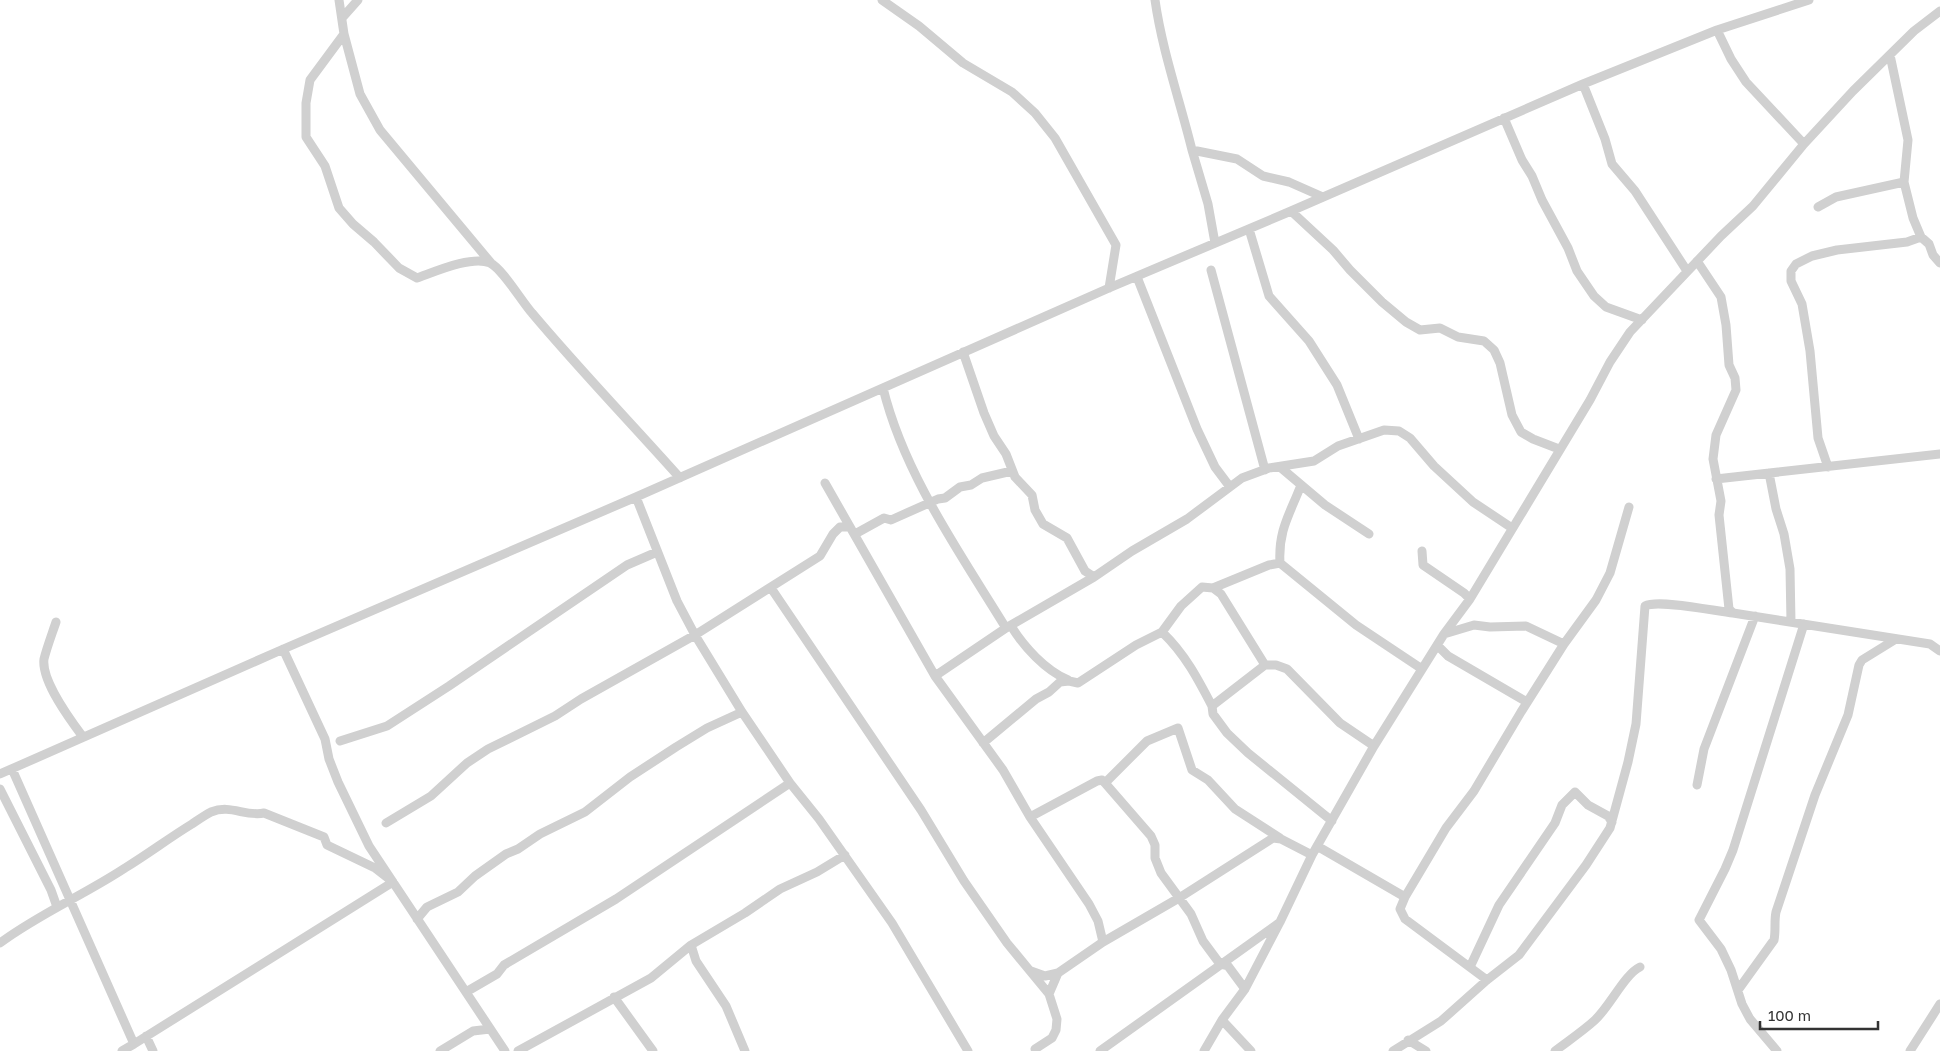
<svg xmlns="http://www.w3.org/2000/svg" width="1940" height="1051" viewBox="0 0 1940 1051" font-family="'Golos Text',sans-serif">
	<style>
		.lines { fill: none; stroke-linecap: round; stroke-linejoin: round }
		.minor { stroke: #d0d0d0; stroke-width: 9 }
	</style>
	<rect width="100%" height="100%" fill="#fff"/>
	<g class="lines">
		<path class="minor" d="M339,0l5,34 -34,46 -4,23v34l19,29 14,42 14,16 21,18 25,26 18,10c17,-6 55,-23 73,-15 12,5 32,39 42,50 47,56 99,110 148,165
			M882,0l37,26 44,37 49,29 23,21 20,25 61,107 -7,43
			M1155,0c7,50 25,101 37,150l45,9 26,17 26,6 34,15
			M342,18l16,-18
			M1717,30l14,29 15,23 58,62
			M344,34l16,60 20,36 111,133
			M1890,55l18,85 -4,42 9,36 8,19 8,7 4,11 7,8
			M1583,84l22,55 7,25 23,27 52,80
			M1504,118l18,42 10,16 10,24 26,48 9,23 17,25 12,11 36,13
			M1192,150l16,54 7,39
			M1818,207l18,-10 68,-15
			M1291,211l42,39 17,20 32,32 24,20 14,8 20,-2 18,9 26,4 10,9 6,13 12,52 9,17 12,7 26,10
			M1249,229l20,67 40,45 28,44 22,54
			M1697,261l24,36 5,28 3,40 6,13 1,12 -20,45 -3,24 8,42 -2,14 10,94 4,4 197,31 10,7
			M1211,270l54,200
			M1137,277l60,152 18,38 15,20
			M963,352l21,61 10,23 12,18 9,23 17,18 3,15 8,14 24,14 18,33 9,6 38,-26 55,-32 55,-41 27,-10 45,-7 24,-15 46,-16 15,1 11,7 24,28 39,36 39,26
			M883,388c21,86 77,165 123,240
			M1280,467l45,38 44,29
			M1828,467l-10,-29 -8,-87 -8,-47 -11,-23v-10l5,-7 16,-8 25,-6 70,-8 14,-5
			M1769,473l7,36 8,25 6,35 1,53
			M1716,479l224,-25
			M825,483l110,193 68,94 27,47 59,87 9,17 5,21
			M636,497l41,104 18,34 47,77 48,71 29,36 73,104 76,128
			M855,534l29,-16 7,2 47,-21 7,-1 15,-11 11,-2 11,-7 30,-7
			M1422,551l1,14 41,28 6,6
			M1280,563c-2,-33 10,-49 21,-78
			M771,588l150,222 43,71 43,62 42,51 8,25 -1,11 -4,8 -17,11
			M1213,588l56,-23 11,-2 76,62 66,44
			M56,622c-4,12 -9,25 -12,37 -3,22 27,62 39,78
			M1011,626c13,21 34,44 57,54
			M1162,632c23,22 36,47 50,74
			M1444,634l30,-9 16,2 36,-1 38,18
			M1437,645l11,11 79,46
			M283,649l42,90 4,20 9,23 31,64 136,205
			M935,676l71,-48 88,-51
			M340,741l47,-15 62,-40 178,-121 30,-13
			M983,743l53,-44 13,-7 11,-10 9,-1 9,2 58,-38 26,-13 19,-26 21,-19 11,1 8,6 44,71
			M0,774l288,-127 348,-150 473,-209 182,-77 292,-127 134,-54 92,-30
			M1105,783l42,-42 31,-13 14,42 16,10 27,29 45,29
			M1697,785l7,-36 51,-133
			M0,789l51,101 6,17
			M1030,817l67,-36 5,-1 3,3 46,53 4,9v13l6,15 30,41 12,27 17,23 8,2 17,23
			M1332,821l-84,-68 -21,-20 -14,-19 -1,-8 53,-41h11l11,4 53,54 34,23
			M386,823l45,-27 36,-33 21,-14 67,-33 26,-17 114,-64 125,-79 13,-22 7,-7h10
			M1317,846l88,51
			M417,919l10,-12 31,-15 17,-16 31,-22 12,-5 22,-15 45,-22 45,-35 46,-30 31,-19 35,-16
			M0,943c39,-29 84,-48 125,-75 23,-14 44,-30 67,-44 6,-4 13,-9 19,-12 20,-8 34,5 53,1l60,24 3,8 48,23 18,14 -259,162 -122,-275
			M691,945l5,16 30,45 19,45
			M1470,967l29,-62 56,-82 7,-18 13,-13 13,13 20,11 4,6
			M1031,971l14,5 13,-3 45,-31 76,-44 94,-60 8,1 31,16
			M1487,980l-82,-61 -5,-10 5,-12 41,-69 28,-37 47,-79 43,-68 32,-44 14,-27 19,-66
			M1738,990l36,-50c2,-10 0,-19 2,-28l39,-117 33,-80 11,-50 3,-5 34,-21
			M466,992l31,-18 7,-9 112,-66 174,-116
			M1049,994l9,-21
			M614,997l39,54
			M1222,1020l29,31
			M146,1036l7,15
			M1408,1040l18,11
			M122,1051l12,-7
			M440,1051l33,-20 17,-2
			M518,1051l133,-73 40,-33 54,-32 35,-24 37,-17 28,-17
			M1100,1051l179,-128
			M1204,1051l18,-31 23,-31 35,-67 32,-67 62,-109 70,-112 26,-35 120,-199 20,-38 20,-30 91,-96 32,-30 51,-62 49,-53 61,-60 26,-20
			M1393,1051l48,-30 46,-41 32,-25 67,-90 24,-37 18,-66 8,-38 9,-118c13,-7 70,5 88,7
			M1555,1051c13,-10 28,-20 40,-31 15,-14 30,-46 45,-53
			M1777,1051l-27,-32 -8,-15 -11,-34 -10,-21 -22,-29 26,-51 8,-19 71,-226
			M1910,1051l30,-47"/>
	</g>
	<path d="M1760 1021v8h118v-8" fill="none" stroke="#333333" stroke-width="2.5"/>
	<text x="1768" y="1021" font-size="15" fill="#333333" stroke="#ffffff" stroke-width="4" paint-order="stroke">100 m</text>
</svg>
